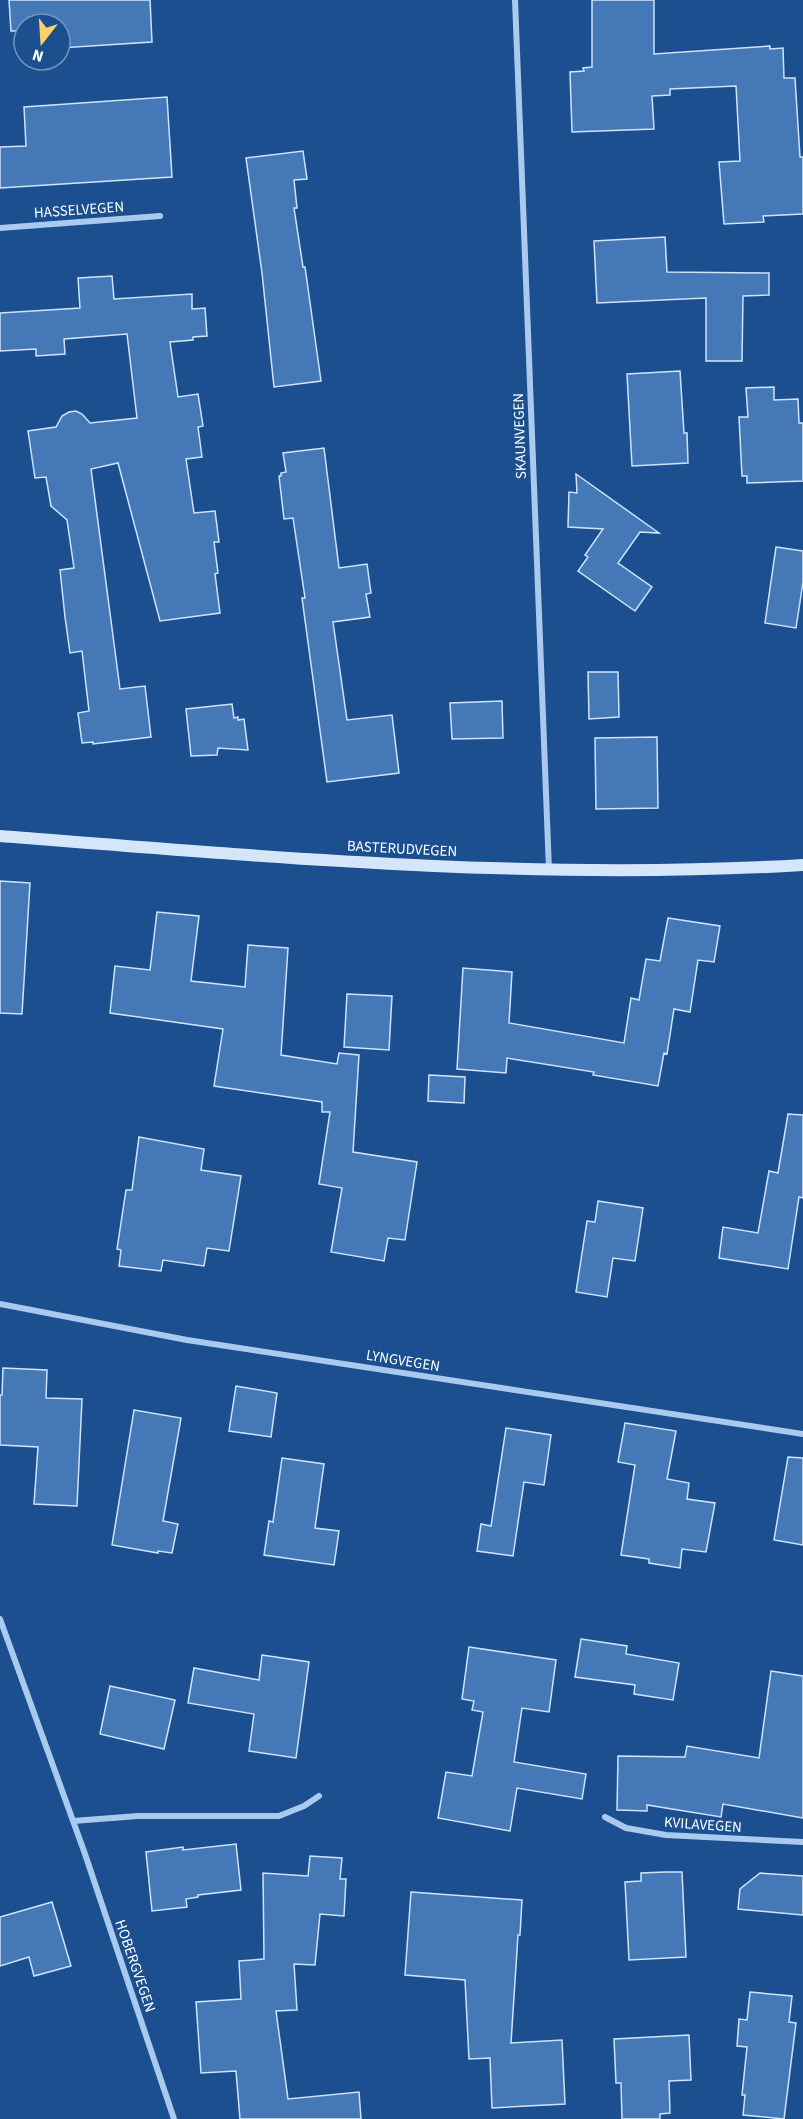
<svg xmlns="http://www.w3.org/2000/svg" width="803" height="2119" viewBox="0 0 803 2119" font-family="'Source Sans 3',sans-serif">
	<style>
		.building { fill: #4478b7; stroke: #cfe3fa; stroke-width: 1.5 }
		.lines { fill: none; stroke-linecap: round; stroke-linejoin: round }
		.minor { stroke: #a9c9ee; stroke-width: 6 }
		.secondary { stroke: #d6e6fa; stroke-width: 12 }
		.labels { text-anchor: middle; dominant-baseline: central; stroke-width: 4.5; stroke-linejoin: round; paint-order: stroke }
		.street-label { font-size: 15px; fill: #fff; stroke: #1b4f8f }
	</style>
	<rect width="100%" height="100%" fill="#1b4f8f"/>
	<path class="building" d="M9,0h141l2,42 -92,6v-24h-36v7h-13z
		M592,0h62v54l116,-8v3l13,-1 1,30h11l5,79h3v57l-40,2 1,6 -40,2 -5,-62 21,-1 -4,-75 -66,3v6l-18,1 2,33 -82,3 -2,-60 14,-1 -1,-3 9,-1z
		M167,97l5,80 -172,11v-41l26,-1 -2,-39z
		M303,151l4,28 -13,1 3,28h-3l9,59h2l16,114 -47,6 -12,-114 -16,-115z
		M665,237l2,35 102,1v22l-26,1 -1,65h-36v-63l-109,5 -3,-62z
		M112,276l2,23 78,-5v15l13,-1 2,28 -14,1v3l-23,2 8,55 20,-3 5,32 -5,1 4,30 -16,2 8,54 21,-2 4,31h-5l4,31 -3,1 5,39 -60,8 -42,-158 -27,6 29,220 25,-3 6,51 -58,7v-2l-11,1 -4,-30 11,-2 -7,-60 -12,2 -5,-36 -5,-47 14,-2 -7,-48 -16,-14 -5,-29 -11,1 -7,-47 28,-4 6,-11 7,-4 7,-1 6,3 8,9 47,-5 -10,-84 -63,5 1,15 -29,2v-7l-36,2v-38l80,-5 -2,-30z
		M680,371l4,62h3l1,30 -56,3 -5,-92z
		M774,387v13l24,-1 1,24h4v58l-56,2v-7h-5l-3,-59h9l-2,-29z
		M324,448l15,120 28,-4 4,29 -5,1 4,23 -37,5 14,98 45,-5 7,58 -72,9 -25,-184h3l-12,-80 -9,1 -5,-43h2v-3l5,-1 -3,-19z
		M576,474l83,59 -19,-1 -22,31 34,24 -17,24 -57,-40 10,-14 -3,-2 18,-26 -35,-2 1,-35 8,1z
		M776,547l27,4v31l-7,46 -31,-5z
		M588,672h30l1,45 -30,2z
		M502,701l1,37 -51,1 -2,-36z
		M232,704l2,14 4,-1v3l6,-1 4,31 -30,-2 -1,7 -26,1 -5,-47z
		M657,737l1,71 -62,1 -1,-71z
		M0,881l30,2 -8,131 -22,-1z
		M157,912l42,4 -8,65 54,6 3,-42 40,3 -7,107 56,9 2,-11 20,2 -6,97 64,10 -12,78 -17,-2 -4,23 -53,-9 11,-64 -23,-4 11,-72h-8v-10l-108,-16 9,-57 -113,-16 5,-47 35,4z
		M668,918l52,8 -6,36 -16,-2 -8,52 -16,-3 -7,45 -3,-1 -6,33 -65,-11 1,-3 -87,-14 -1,15 -49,-4 6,-101 49,4 -3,51 115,20 7,-45 8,2 7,-41 14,2z
		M347,994l45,2 -3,54 -45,-3z
		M429,1075l36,2 -1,26 -36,-2z
		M788,1114l15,1v83l-4,-1 -11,72 -69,-11 4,-31 35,6 11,-62 9,2z
		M139,1137l65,12 -3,21 40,6 -12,75 -22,-3 -3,18 -41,-6 -2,11 -42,-5 2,-16 -4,-1 9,-59h6z
		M598,1201l45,7 -8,53 -22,-3 -6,39 -31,-5 11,-71 8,1z
		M3,1368l44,2 -1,28 36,1 -5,107 -43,-2 4,-57 -38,-2v-50h2z
		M236,1386l41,7 -6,44 -42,-6z
		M134,1410l47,8 -18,103 15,3 -6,29 -14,-2v2l-46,-8z
		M625,1423l51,8 -9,48 22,4 -2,16 28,4 -9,49 -24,-3 -2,19 -31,-5v-4l-28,-4 14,-90 -17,-3z
		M506,1428l45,7 -7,50 -20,-3 -11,74 -36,-5 4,-27 10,2z
		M788,1457l15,1v87l-29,-5z
		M282,1458l42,6 -9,64 24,3 -5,34 -70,-10 5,-34 4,1z
		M581,1639l46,7 -1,8 53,9 -6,37 -39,-6 1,-9 -60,-8z
		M469,1647l87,13 -7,52 -27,-4 -8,54 72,12 -4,25 -65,-11 -7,43 -72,-13 8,-46 26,4 11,-64 -11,-2 2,-9 -12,-2z
		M262,1655l47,7 -13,96 -47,-7 5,-37 -66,-11 6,-35 65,12z
		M771,1671l32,5v142l-80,-14 -2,13 -74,-12v6l-30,-1 1,-54 67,1 2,-11 72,12z
		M110,1686l65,14 -11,49 -64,-15z
		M236,1844l5,46 -43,5v2l-12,2 1,8 -35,4 -6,-59 37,-5v3z
		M310,1856l32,2 -2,21h6l-2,37 -24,-2 -5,51 -21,-1 3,46 -21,1 12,88 71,-7 2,27h-121l-4,-48 -35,2 -5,-71 45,-3 -2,-38 25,-2 -1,-86 45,3z
		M665,1872h17l4,85 -57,3 -4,-78 16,-1v-8z
		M760,1873l43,3v39l-65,-6 2,-20z
		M411,1892l111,8 -2,35h-2l-7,108 51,-3 3,64 -73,4 -2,-50 -21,1 -4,-79 -60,-5z
		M52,1902l19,64 -37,10 -5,-19 -29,9v-49z
		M750,1992l42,4 -3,26 7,1 -12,96 -41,-4 2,-20h-3l5,-48 -10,-1 2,-27 8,1z
		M689,2035l2,45 -22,1 1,32 -10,1v5h-38l-1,-36h-5l-2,-44z"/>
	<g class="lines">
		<path class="minor" d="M515,0l34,870
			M0,228l160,-12
			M0,1304l187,36 616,94
			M0,1619l85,235 89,265
			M605,1817l21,11 40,7 137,7
			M73,1821l65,-5h141l25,-10 15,-10"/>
		<path class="secondary" d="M0,836c267,21 535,45 803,29"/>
	</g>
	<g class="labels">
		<g class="street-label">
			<text transform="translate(79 210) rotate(-4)">HASSELVEGEN</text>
			<text transform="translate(520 436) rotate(-92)">SKAUNVEGEN</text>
			<text transform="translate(402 849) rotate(3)">BASTERUDVEGEN</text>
			<text transform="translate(403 1361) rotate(9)">LYNGVEGEN</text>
			<text transform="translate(703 1825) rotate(4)">KVILAVEGEN</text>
			<text transform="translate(135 1966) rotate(71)">HOBERGVEGEN</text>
		</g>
	</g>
	<g transform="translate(42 42) rotate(197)"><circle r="28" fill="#1b4f8f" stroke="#7695bc" stroke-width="1.5"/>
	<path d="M0-4.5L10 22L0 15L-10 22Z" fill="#ffd166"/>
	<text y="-9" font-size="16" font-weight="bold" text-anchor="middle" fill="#ffffff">N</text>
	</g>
</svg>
